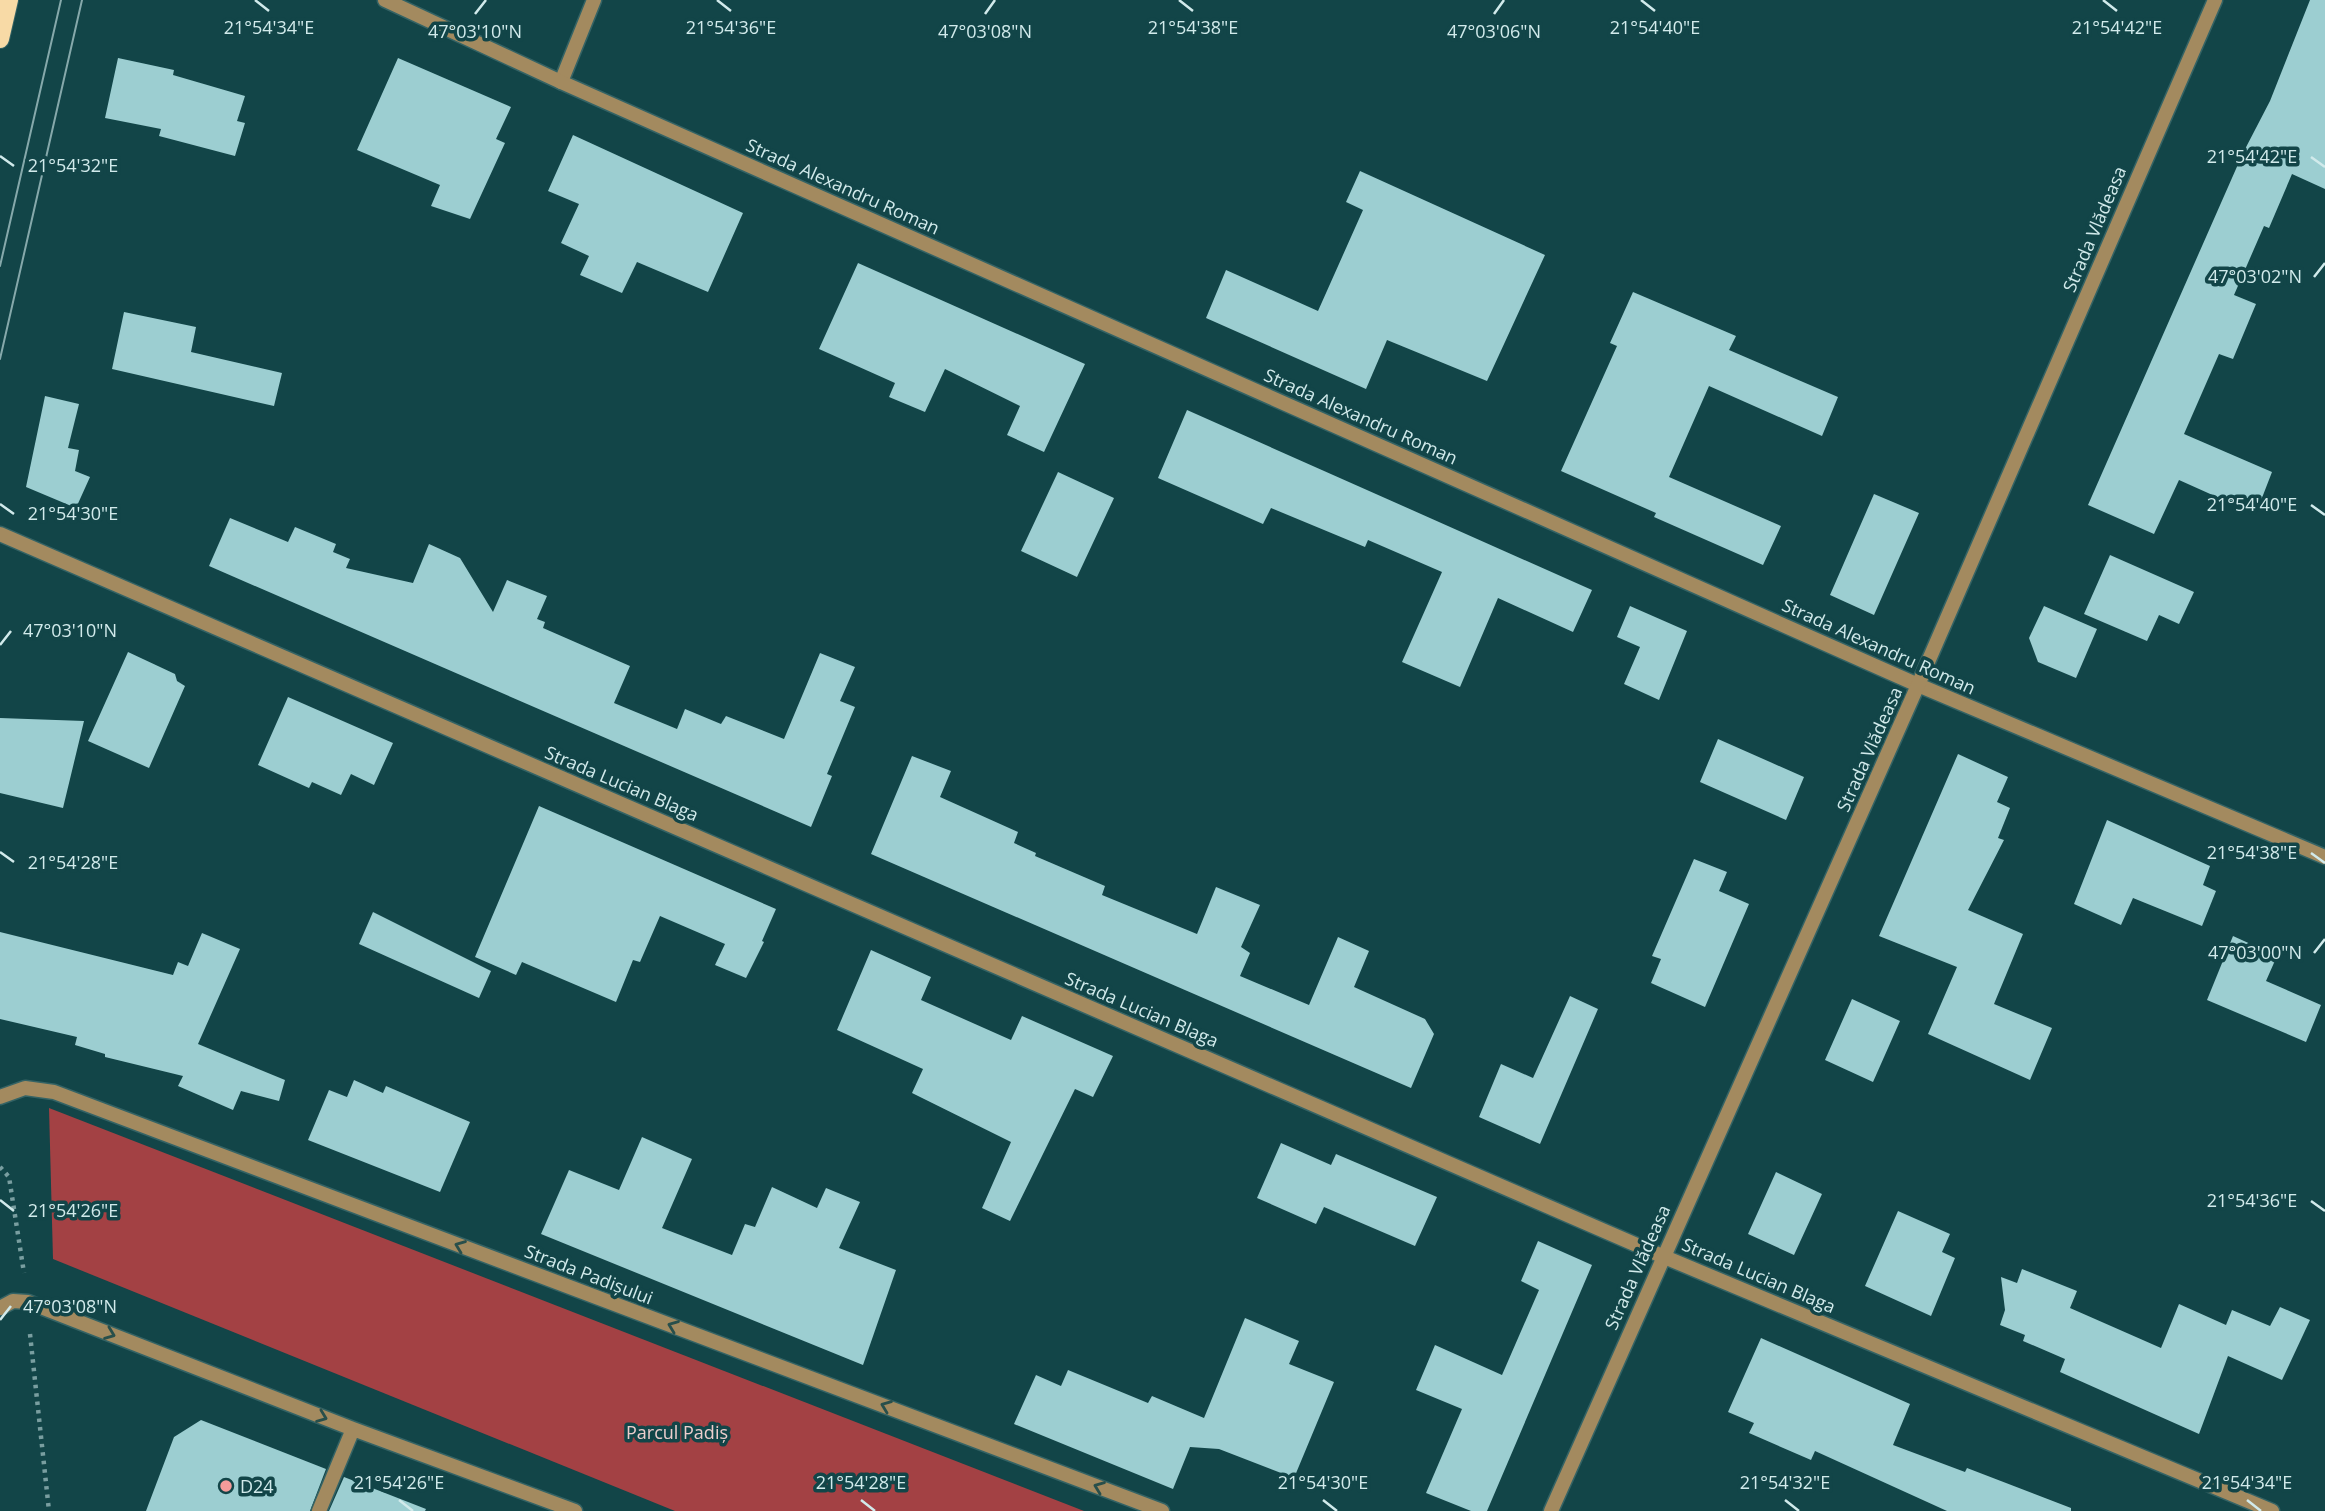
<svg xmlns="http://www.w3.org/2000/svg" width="2325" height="1511" viewBox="0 0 2325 1511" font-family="'Open Sans',sans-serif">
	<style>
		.green { fill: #a34144 }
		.building { fill: #9cced1 }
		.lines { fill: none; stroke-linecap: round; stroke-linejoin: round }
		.service-casing { stroke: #346365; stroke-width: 17 }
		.minor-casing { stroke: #346365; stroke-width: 17 }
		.tertiary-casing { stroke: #346365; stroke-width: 17 }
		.primary-casing { stroke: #346365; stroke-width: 20 }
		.path { stroke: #799ea0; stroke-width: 4.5; stroke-dasharray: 3.5 5; stroke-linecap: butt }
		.service { stroke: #a38a5f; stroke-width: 14 }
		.minor { stroke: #a38a5f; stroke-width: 14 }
		.tertiary { stroke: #a38a5f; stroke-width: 14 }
		.primary { stroke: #f8daa6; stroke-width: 18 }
		.tram { stroke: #86a9ab; stroke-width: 2 }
		.oneway { stroke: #284f4b }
		.ticks { fill: none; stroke: #d1eaeb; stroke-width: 2.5 }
		.poi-dot { fill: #f59b9a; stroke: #124548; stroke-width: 2.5 }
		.labels { text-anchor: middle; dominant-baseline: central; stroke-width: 7; stroke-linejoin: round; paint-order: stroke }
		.street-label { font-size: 18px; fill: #d1eaeb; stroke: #124548 }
		.park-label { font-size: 18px; fill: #edcecd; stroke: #124548 }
		.poi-label { font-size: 18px; fill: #d1eaeb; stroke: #124548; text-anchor: start }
		.ticks-label { font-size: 18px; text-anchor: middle; fill: #d1eaeb; stroke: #124548; stroke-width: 7; stroke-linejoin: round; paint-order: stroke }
	</style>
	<rect width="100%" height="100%" fill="#124548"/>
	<path class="green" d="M49,1108l1035,403h-409l-622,-252z"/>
	<path class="building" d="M2310,0h15v189l-33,-15 -23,54 -5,-2 -30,69 22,9 -23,55 -14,-5 -35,80 88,38 -12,31 -18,-7 -5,10 -58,-26 -25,54 -66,-29 155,-352 27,-52z
		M118,58l56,12 -1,5 72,21 -8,25 8,2 -10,33 -76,-20 2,-7 -56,-11z
		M398,58l113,49 -15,32 9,4 -35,76 -39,-13 9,-21 -83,-35z
		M573,135l170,78 -35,79 -71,-30 -15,31 -42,-18 9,-19 -28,-13 18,-39 -31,-13z
		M1360,171l185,84 -58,126 -100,-41 -21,49 -160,-71 20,-48 92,41 45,-101 -17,-8z
		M858,263l227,101 -41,88 -37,-17 13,-29 -75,-37 -20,43 -36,-15 6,-14 -76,-34z
		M1633,292l103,44 -7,14 109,47 -16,39 -113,-50 -40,91 112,49 -18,39 -109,-48 2,-4 -95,-42 56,-125 -7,-3z
		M124,312l72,15 -5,25 91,21 -8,33 -162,-37z
		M45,396l34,8 -11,44 11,2 -4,21 15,6 -14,31 -50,-21z
		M1187,410l405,180 -19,42 -75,-34 -38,89 -58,-25 40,-90 -74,-32 -3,7 -94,-39 -8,16 -105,-46z
		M1058,472l56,26 -37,79 -56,-26z
		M1874,494l45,19 -45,102 -44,-20z
		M230,518l58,24 7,-15 41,17 -3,8 17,7 -4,9 67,15 16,-39 31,14 33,54 14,-32 40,16 -10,23 8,3 -2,6 87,38 -16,37 63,26 8,-20 36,15 5,-8 58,23 36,-86 35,14 -15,34 15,6 -28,67 5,2 -21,51 -602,-261z
		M2110,555l84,37 -15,32 -20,-9 -12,26 -63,-27z
		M1630,606l57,25 -28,69 -35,-16 16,-37 -23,-10z
		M2044,606l53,23 -21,49 -38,-16 -9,-24z
		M128,652l47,22 2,7 8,5 -36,82 -61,-27z
		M288,697l105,46 -19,42 -23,-11 -10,21 -29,-13 -3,6 -51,-23z
		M0,718l84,3 -21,87 -63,-15z
		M1718,739l86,38 -18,43 -86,-38z
		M1958,754l50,23 -11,25 13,6 -12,30 6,2 -36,70 55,24 -29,70 58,24 -22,52 -102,-46 29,-67 -78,-31z
		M912,756l39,15 -11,26 78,35 -4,11 22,10 -1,3 70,30 -3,9 95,39 19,-47 44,18 -19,42 9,6 -10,23 69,29 29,-68 31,14 -15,36 71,32 9,15 -23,54 -540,-234z
		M539,806l237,103 -14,32 2,1 -18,36 -31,-13 10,-21 -65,-28 -20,46 -7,-2 -17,42 -94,-40 -6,13 -41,-18z
		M2107,820l103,46 -7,19 13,6 -14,35 -69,-28 -12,27 -47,-21z
		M1694,859l33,13 -8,19 30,13 -44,103 -54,-24 10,-24 -9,-3z
		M373,912l118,59 -12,27 -120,-54z
		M0,932l173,43 5,-13 10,4 14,-33 38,16 -42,95 87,36 -6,21 -38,-10 -8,19 -55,-24 5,-10 -78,-19v-3l-30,-9 2,-8 -77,-18z
		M2233,936l44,20 -11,25 55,24 -15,37 -99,-42z
		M871,950l60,27 -10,23 90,40 11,-24 91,40 -20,41 -18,-8 -65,132 -28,-13 29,-66 -99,-49 11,-24 -86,-39z
		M1570,996l28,13 -58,135 -61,-27 22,-53 32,14z
		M1852,999l48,22 -27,61 -48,-22z
		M354,1080l29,13 3,-7 84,36 -30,70 -132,-52 21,-50 18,7z
		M642,1137l50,22 -30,69 70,27 13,-31 10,3 17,-40 45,21 9,-20 34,14 -21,46 57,22 -33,95 -322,-131 28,-64 50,20z
		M1281,1143l50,22 5,-11 101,43 -22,49 -91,-39 -8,17 -59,-26z
		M1776,1172l46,22 -28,61 -46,-21z
		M1898,1211l52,23 -8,18 13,6 -24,58 -66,-30z
		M1538,1241l54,24 -105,246h-16l-45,-18 36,-84 -46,-19 19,-45 67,30 37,-85 -18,-9z
		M2022,1269l55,22 -7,17 91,40 18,-44 47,21 6,-15 38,16 10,-19 30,13 -28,60 -54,-24 -29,78 -139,-62 5,-13 -42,-18 2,-6 -25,-10 5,-15 -4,-33 16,6z
		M1245,1318l54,23 -10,23 45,18 -40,96 -75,-29 -29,-2 -17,42 -159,-65 22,-49 25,11 7,-16 80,33 4,-7 52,22z
		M1761,1338l149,66 -17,41 72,27 2,-4 104,40v3h-124l-132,-60 -4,9 -62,-27 5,-10 -26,-11z
		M201,1420l125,49 -16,42h-164l28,-74z
		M344,1477l82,32 -1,2h-96z"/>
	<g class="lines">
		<defs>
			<path id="service" d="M561,82l33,-82"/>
			<path id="minor" d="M385,0l176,82 1357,603 407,172
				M0,534l1662,722 610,255
				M0,1097l25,-9 29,4 1108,419
				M0,1308l13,-7 15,1 325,127 222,82
				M319,1511l34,-82"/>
			<path id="tertiary" d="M1551,1511l367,-826 297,-685"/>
			<path id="primary" d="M0,39l9,-39"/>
		</defs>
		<use href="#service" class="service-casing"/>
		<use href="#minor" class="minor-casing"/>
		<use href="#tertiary" class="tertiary-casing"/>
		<use href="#primary" class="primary-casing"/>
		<path class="path" d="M0,1167l9,10 15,96
			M30,1334l19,177"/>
		<use href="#service" class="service"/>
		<use href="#minor" class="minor"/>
		<use href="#tertiary" class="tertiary"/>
		<use href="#primary" class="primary"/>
		<path class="tram" d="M0,266l61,-266
			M0,359l82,-359"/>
	</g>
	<defs><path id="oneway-chevron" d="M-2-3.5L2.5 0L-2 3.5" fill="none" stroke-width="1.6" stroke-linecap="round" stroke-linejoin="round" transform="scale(1.75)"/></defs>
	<g class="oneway">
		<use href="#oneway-chevron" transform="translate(460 1246) rotate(-159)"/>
		<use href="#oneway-chevron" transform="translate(673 1326) rotate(-159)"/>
		<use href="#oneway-chevron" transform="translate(110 1334) rotate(21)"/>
		<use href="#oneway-chevron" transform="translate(886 1406) rotate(-159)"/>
		<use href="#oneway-chevron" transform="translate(322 1417) rotate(21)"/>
		<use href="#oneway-chevron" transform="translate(1099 1487) rotate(-159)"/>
	</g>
	<path class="ticks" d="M255,0l14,11M717,0l14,11M1179,0l14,11M1641,0l14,11M2103,0l14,11M475,14l11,-14M985,14l10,-14M1494,14l10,-14M0,156l14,10M2311,157l14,10M2314,277l11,-14M0,504l14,10M2311,505l14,10M0,645l11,-14M0,852l14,10M2311,853l14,10M2314,953l11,-14M0,1200l14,11M2311,1201l14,10M0,1320l11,-14M399,1500l14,11M861,1500l14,11M1323,1500l14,11M1785,1500l14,11M2247,1500l14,11"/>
	<circle class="poi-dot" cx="226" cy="1486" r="7"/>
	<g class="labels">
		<g class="street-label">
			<text transform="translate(843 186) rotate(24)">Strada Alexandru Roman</text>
			<text transform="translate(2094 229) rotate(-67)">Strada Vlădeasa</text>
			<text transform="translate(1361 416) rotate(24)">Strada Alexandru Roman</text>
			<text transform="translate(1879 646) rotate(24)">Strada Alexandru Roman</text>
			<text transform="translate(1869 749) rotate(-66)">Strada Vlădeasa</text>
			<text transform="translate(622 783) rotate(23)">Strada Lucian Blaga</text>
			<text transform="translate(1142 1009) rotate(23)">Strada Lucian Blaga</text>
			<text transform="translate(1637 1267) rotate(-66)">Strada Vlădeasa</text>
			<text transform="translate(589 1274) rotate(21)">Strada Padișului</text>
			<text transform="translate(1759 1275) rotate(23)">Strada Lucian Blaga</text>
		</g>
		<g class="park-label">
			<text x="677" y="1432">Parcul Padiș</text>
		</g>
		<g class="poi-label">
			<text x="240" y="1486">D24</text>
		</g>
	</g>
	<g class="ticks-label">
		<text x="269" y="34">21°54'34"E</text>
		<text x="731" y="34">21°54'36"E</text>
		<text x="1193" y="34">21°54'38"E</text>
		<text x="1655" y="34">21°54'40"E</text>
		<text x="2117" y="34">21°54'42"E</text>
		<text x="475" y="38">47°03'10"N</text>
		<text x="985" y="38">47°03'08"N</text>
		<text x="1494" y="38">47°03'06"N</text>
		<text x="2252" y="163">21°54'42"E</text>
		<text x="73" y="172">21°54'32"E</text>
		<text x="2255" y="283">47°03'02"N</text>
		<text x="2252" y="511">21°54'40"E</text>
		<text x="73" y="520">21°54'30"E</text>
		<text x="70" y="637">47°03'10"N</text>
		<text x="2252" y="859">21°54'38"E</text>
		<text x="73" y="869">21°54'28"E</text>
		<text x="2255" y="959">47°03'00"N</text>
		<text x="2252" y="1207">21°54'36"E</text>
		<text x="73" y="1217">21°54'26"E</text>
		<text x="70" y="1313">47°03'08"N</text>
		<text x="399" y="1489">21°54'26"E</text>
		<text x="861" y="1489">21°54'28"E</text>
		<text x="1323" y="1489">21°54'30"E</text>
		<text x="1785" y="1489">21°54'32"E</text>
		<text x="2247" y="1489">21°54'34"E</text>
	</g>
</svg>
